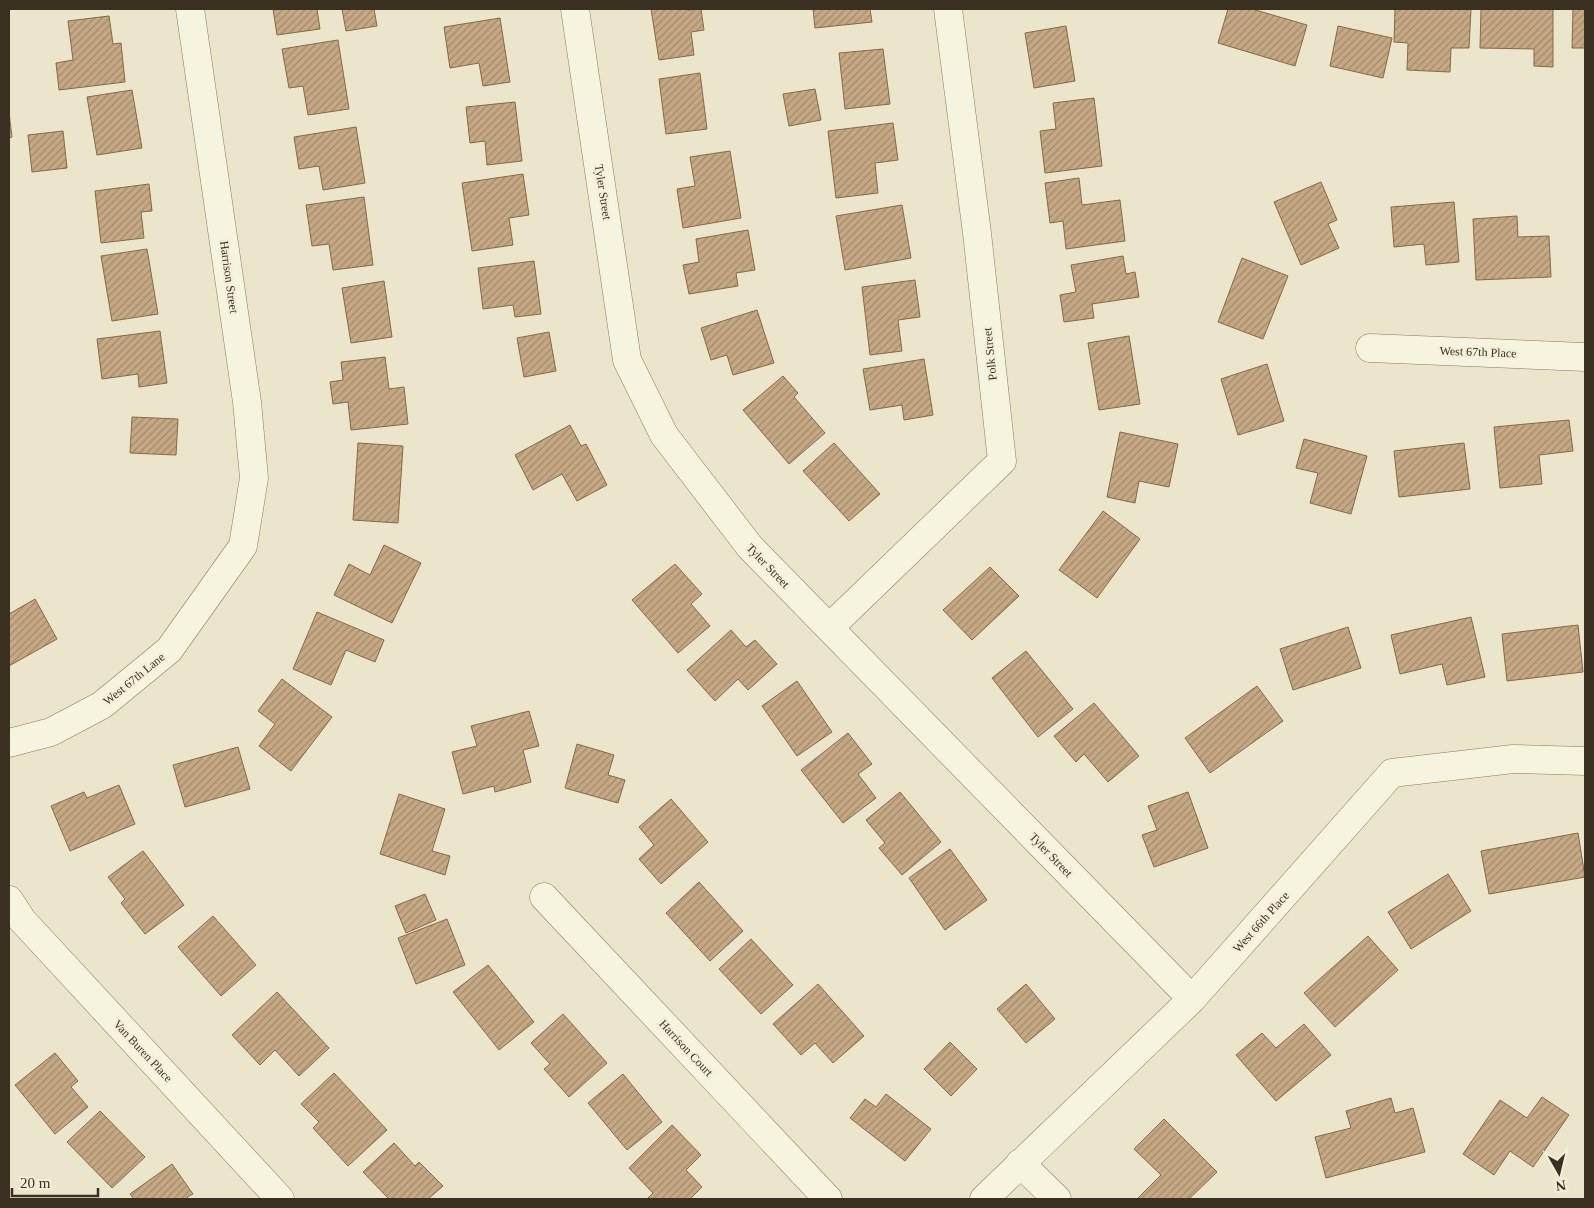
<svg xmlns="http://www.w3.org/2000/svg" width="1594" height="1208" viewBox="0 0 1594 1208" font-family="Georgia,serif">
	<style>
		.building { fill: url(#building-hatch); stroke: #846848 }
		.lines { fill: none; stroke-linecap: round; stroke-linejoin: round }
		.street-casing { stroke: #877a60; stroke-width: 29 }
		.street { stroke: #f6f3de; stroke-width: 28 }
		.labels { text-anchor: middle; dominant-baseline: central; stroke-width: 4.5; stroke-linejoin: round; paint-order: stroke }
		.street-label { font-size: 12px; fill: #393022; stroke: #f3f0da }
	</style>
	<defs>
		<pattern id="building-hatch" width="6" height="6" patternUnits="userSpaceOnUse" patternTransform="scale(1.25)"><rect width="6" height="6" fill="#c6a984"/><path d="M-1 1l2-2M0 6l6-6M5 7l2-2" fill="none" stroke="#a28a6c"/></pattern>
	</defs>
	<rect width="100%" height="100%" fill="#ebe6cb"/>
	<path class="building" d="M273,9h44l3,20 -43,6z
		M342,9h32l3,17 -31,5z
		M651,9h37v1l13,-1 3,21 -13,2 3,23 -35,5z
		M813,9h57l2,13 -57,6z
		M1228,9h24l55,16 -12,41 -77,-23z
		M1395,9h76l-2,39h-18l-1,24 -43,-2 1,-27 -14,-1z
		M1481,9h72v58l-19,-1v-17l-54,-1z
		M1573,9h12v39h-13z
		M109,16l4,28 8,-1 4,39 -66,8 -3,-27 17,-3 -5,-39z
		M500,18l10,64 -27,4 -4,-23 -29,5 -6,-41z
		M1066,26l9,55 -41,7 -9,-55z
		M1338,26l54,12 -9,40 -53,-12z
		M338,40l11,69 -41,6 -5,-29 -14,2 -7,-39z
		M883,49l7,55 -45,5 -6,-56z
		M700,73l7,56 -41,5 -7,-55z
		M815,89l6,31 -32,6 -6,-32z
		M132,90l10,58 -45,7 -10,-58z
		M1094,98l8,68 -57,7 -5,-42 16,-2 -3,-26z
		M515,102l7,59 -35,4 -2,-24 -15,2 -4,-36z
		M9,113l3,24 -3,1z
		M893,123l5,37 -23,3 3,30 -42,5 -8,-67z
		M356,127l9,56 -42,7 -4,-24 -20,3 -5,-32z
		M63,131l4,37 -35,4 -4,-37z
		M730,151l11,67 -58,10 -6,-39 18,-3 -5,-29z
		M523,174l6,41 -20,3 4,27 -41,6 -10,-68z
		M1079,178l3,27 38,-5 5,41 -59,8 -3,-28 -13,2 -5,-40z
		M1321,182l16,38 -9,4 11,24 -38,17 -27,-63z
		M149,184l3,27 -11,1 3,26 -43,5 -6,-52z
		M364,197l9,68 -40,5 -4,-26 -17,2 -6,-41z
		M1454,202l5,60 -33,3 -2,-21 -30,3 -3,-40z
		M902,205l9,53 -66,12 -9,-54z
		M1517,216l1,21 31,-1 2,41 -75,3 -3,-61z
		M748,230l7,40 -19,3 2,13 -49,8 -6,-29 16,-3 -3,-23z
		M147,249l11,65 -46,7 -11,-65z
		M1123,256l3,18 9,-2 4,25 -47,7 2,14 -30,4 -4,-27 16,-3 -5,-27z
		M1242,258l46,18 -25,63 -45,-17z
		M534,261l7,53 -26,3 -2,-12 -30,4 -5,-41z
		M915,280l5,37 -22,3 4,31 -32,4 -8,-68z
		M384,281l8,56 -41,6 -9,-55z
		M757,310l17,53 -41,12 -6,-20 -16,5 -10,-32z
		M160,331l7,52 -28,4 -1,-13 -36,5 -5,-40z
		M549,332l7,39 -32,6 -7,-39z
		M1129,336l11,68 -41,6 -11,-67z
		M385,357l4,32 15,-2 4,37 -57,6 -3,-28 -15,2 -3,-22 13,-2 -2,-18z
		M924,359l9,56 -29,5 -2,-15 -32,5 -7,-41z
		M1267,364l17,57 -46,14 -17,-56z
		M783,376l15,17 -4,4 31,36 -36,31 -46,-54z
		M132,417l46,2 -2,36 -46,-2z
		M1569,420l4,31 -34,4 3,29 -42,4 -6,-61z
		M570,425l11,21 5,-2 21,41 -30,16 -15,-27 -29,16 -18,-35z
		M1120,432l58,12 -9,43 -30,-6 -4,22 -28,-6z
		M1304,439l63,17 -16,58 -41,-11 8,-30 -22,-5z
		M358,443l45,3 -5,77 -45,-3z
		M834,443l46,51 -31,27 -46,-50z
		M1464,443l6,46 -71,8 -5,-46z
		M1103,511l37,28 -43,59 -38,-28z
		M384,545l37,18 -29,60 -58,-28 15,-31 21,11z
		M675,564l27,30 -11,10 19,22 -32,27 -46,-53z
		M990,567l29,29 -47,44 -29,-30z
		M35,599l22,40 -48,27v-52z
		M317,612l67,28 -9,22 -29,-12 -15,35 -38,-16z
		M1471,617l14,60 -38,8 -5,-21 -42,10 -9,-39z
		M1578,625l5,47 -76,9 -5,-47z
		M1348,627l13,41 -68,22 -13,-41z
		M731,630l15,17 9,-7 22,24 -29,26 -10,-11 -23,22 -28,-31z
		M1026,651l47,58 -35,28 -46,-59z
		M282,679l50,38 -41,54 -32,-25 16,-22 -17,-13z
		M797,681l35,51 -35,24 -35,-50z
		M1257,686l26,35 -73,52 -25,-35z
		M1094,703l45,53 -31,26 -24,-28 -8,8 -22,-26z
		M529,711l10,35 -16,4 8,32 -36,10 -1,-6 -31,8 -11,-42 25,-6 -6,-20z
		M848,733l24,31 -14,10 18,24 -33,25 -42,-53z
		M577,744l37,11 -6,20 17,5 -7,23 -53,-15z
		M238,747l12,42 -65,18 -12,-42z
		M119,785l16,39 -65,27 -19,-45 33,-14 3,6z
		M900,792l41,50 -39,33 -23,-27 6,-5 -19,-23z
		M1188,792l20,56 -54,19 -12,-32 15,-5 -9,-24z
		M399,794l46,15 -13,42 18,5 -5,19 -65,-21z
		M671,799l37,43 -47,42 -22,-25 15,-14 -15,-18z
		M1578,833l7,44 -96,17 -8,-43z
		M950,849l37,51 -42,30 -36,-52z
		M143,851l41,54 -39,29 -24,-31 4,-4 -17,-22z
		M1448,874l23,37 -60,38 -23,-37z
		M699,882l44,49 -33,30 -44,-48z
		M425,894l11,26 -30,13 -11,-27z
		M213,916l43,49 -35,31 -43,-49z
		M447,919l18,46 -49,19 -18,-46z
		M1368,936l30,34 -63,57 -31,-34z
		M751,939l42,46 -32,29 -42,-45z
		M488,965l46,57 -35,28 -46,-58z
		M818,984l46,52 -31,27 -18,-20 -14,12 -28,-31z
		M1026,984l29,35 -29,24 -29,-34z
		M277,992l52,56 -30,28 -24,-26 -15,15 -28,-30z
		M563,1014l44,49 -38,34 -25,-28 6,-5 -19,-21z
		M1304,1024l27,31 -55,46 -40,-46 26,-22 14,15z
		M950,1042l27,27 -26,27 -27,-27z
		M55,1053l23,28 -7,6 17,20 -33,27 -40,-49z
		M334,1073l53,57 -39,36 -35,-38 6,-6 -18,-18z
		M623,1074l39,48 -35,28 -39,-47z
		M886,1094l45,35 -26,32 -55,-43 15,-19 11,8z
		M1542,1097l27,18 -36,52 -23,-16 -16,24 -31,-21 37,-54 27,18z
		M1391,1098l4,15 18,-5 12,44 -99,26 -11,-41 36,-9 -5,-17z
		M100,1111l45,46 -33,31 -45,-46z
		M1164,1119l53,53 -28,27h-52l24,-24 -27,-26z
		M672,1125l29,30 -15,15 16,17 -12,12h-43l6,-6 -24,-25z
		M394,1143l21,23 4,-4 24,24 -15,13h-39l-26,-27z
		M172,1164l21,30 -6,3 2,2h-55l-4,-5z"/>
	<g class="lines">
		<defs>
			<path id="street" d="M575,9l52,351 37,75 86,112 442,452
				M1370,348l215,9
				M829,628l173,-167 -25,-228 -29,-224
				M9,743l42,-11 51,-27 67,-55 74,-104 11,-68 -7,-76 -57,-393
				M544,897l284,302
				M9,900l13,20 258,279
				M1020,1163l37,36
				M984,1199l208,-200 200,-226 121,-14 72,2"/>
		</defs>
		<use href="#street" class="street-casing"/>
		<use href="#street" class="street"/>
	</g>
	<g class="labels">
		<g class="street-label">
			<text transform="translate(603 192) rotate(81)">Tyler Street</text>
			<text transform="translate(229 277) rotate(82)">Harrison Street</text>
			<text transform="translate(1478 352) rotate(2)">West 67th Place</text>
			<text transform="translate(990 354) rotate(-96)">Polk Street</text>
			<text transform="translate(768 566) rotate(46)">Tyler Street</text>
			<text transform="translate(134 679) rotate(-39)">West 67th Lane</text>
			<text transform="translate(1051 855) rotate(46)">Tyler Street</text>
			<text transform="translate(1261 922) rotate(-48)">West 66th Place</text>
			<text transform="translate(686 1048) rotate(47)">Harrison Court</text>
			<text transform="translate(143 1051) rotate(47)">Van Buren Place</text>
		</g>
	</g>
	<rect width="1594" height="1208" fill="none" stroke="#393022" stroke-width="20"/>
	<g transform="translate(1559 1173) rotate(172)" stroke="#f3f0da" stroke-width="4" paint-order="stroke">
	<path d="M0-4L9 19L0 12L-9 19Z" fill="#393022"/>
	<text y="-8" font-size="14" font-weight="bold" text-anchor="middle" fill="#393022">N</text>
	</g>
	<path d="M12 1188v8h86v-8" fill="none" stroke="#393022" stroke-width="2.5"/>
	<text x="20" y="1188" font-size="15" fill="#393022" stroke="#f3f0da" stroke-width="4" paint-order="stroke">20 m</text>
</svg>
